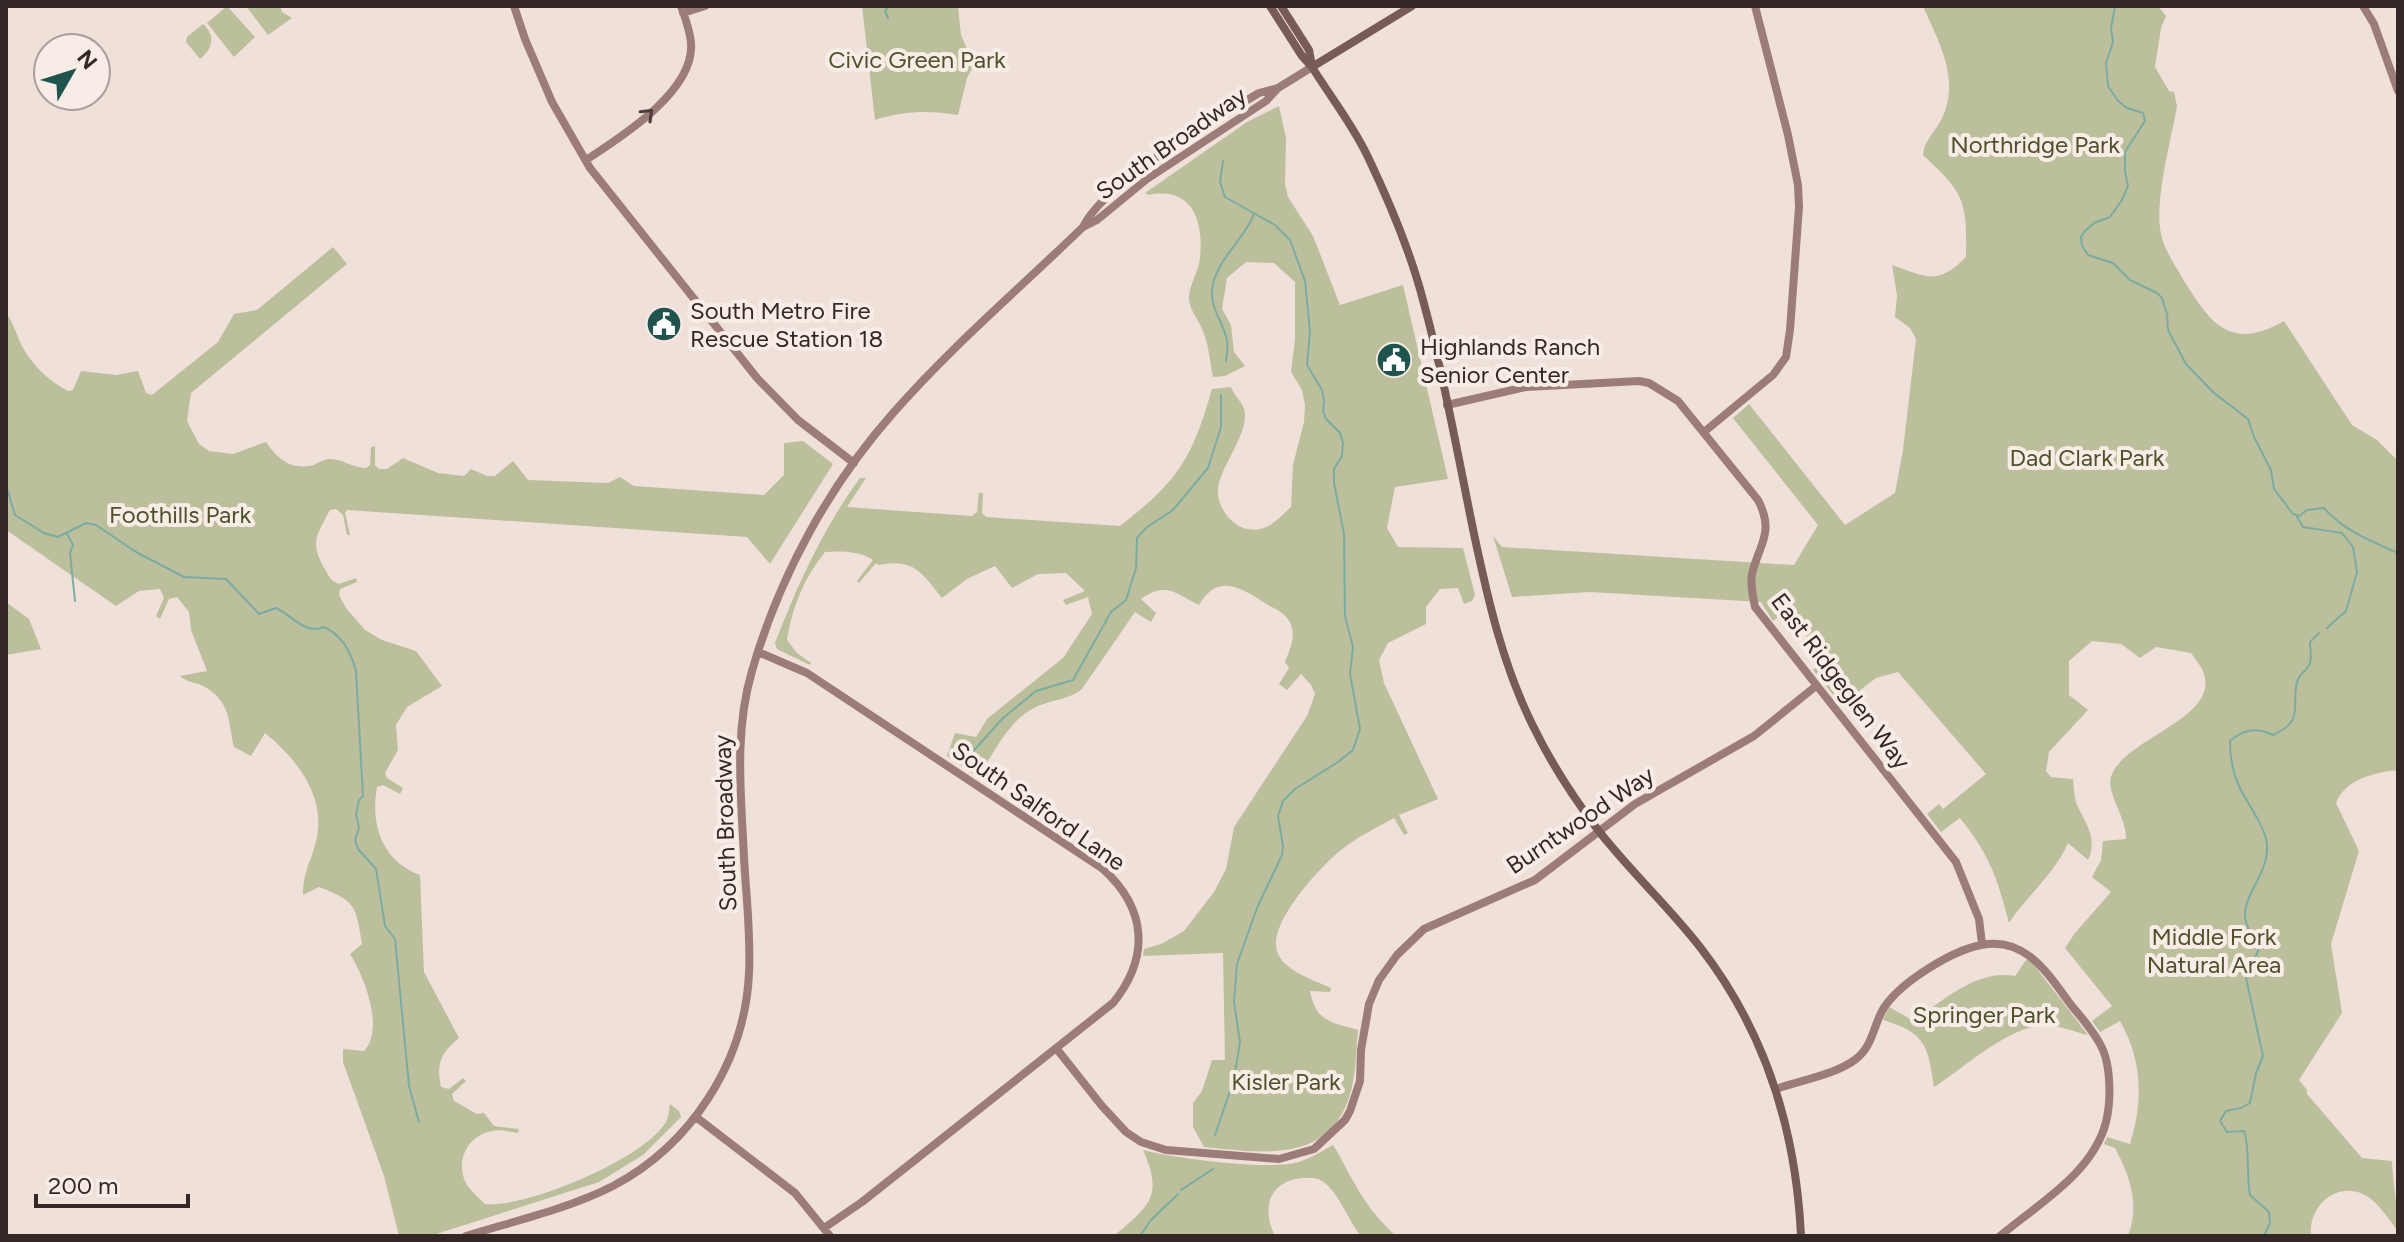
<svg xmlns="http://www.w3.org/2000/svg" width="2404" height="1242" viewBox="0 0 2404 1242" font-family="Figtree,sans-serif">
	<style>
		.green { fill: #bbbf9b }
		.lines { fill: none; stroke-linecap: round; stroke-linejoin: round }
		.stream { stroke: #7aaca2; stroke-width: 2 }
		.secondary { stroke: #9b7c78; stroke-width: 8 }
		.primary { stroke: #765b58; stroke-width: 8 }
		.oneway { stroke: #4e3d3b }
		.labels { text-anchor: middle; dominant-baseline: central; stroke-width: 8; stroke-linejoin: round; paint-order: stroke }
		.park-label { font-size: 24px; fill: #4d522c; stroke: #f8ece6 }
		.street-label { font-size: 24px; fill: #342827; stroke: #f8ece6 }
		.poi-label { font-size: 24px; fill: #342827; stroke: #f8ece6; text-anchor: start }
	</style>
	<rect width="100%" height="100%" fill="#f0e0da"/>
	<path class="green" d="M227,6l28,31 -21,20 -27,-34z
		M246,6h34l2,6 10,6 -24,17z
		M862,6h96l3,29 13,30 -7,13 -9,37c-29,-5 -55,-4 -83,5z
		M1923,6h235l8,10 -5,12 -6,39 14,24 5,1 3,14c-6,35 -21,88 -17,122 2,19 14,35 23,51 27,44 47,73 101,42l68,104 25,15 20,20 1,310c-22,2 -53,9 -62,33l23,48 -28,93 11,69 -43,67 8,10v4l55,64 30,3c1,25 6,46 6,70 -10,-12 -20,-30 -35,-37 -29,-13 -55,14 -52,42h-183c12,-31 2,-60 -13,-88l-11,-4 3,-7 23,7c13,-43 13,-82 -10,-123l-20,11 -8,-11 20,-15 -47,-58 10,-15 36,-41 -19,-15 9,-17 2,-19 23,-2c1,-22 -22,-48 -14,-65 16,-36 106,-56 92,-100 -2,-7 -9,-15 -13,-21l-35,-6 -16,11 -19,-14 -29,-3 -23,20v34l19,15 -39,42 -3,19 5,6 22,2c1,8 1,18 4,26 9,19 21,33 11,55l-20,-17c-13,30 -41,53 -59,80 -12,-46 -19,-67 -49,-105l-19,14 -14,-18 12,-10 4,5 43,-35 -88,-102 -22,6 -35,27 -28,-35 12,-10 -37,-47 -4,-1 -11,9 -12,-19 -171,-10 -78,5 -19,-61 9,11 292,18 24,-40 -85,-107 16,-14 96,121 50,-32 8,-43 13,-111 -6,-11 -15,-11 2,-22 -5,-30c35,12 45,21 74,-8 1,-56 -1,-63 -43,-102 2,-17 13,-23 20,-39 17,-39 -5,-75 -20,-110z
		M203,24c13,11 10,25 -3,35l-14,-17 1,-5z
		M1279,106l7,32 -1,46 3,13 25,39 27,69 63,-20 45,194 -53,8 -8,41 11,19 65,1 12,47 -3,6 -8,3 -6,-16 -18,1 -14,18v17l-38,19 -9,17 5,23 54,116 -39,16 9,18 -4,2 -10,-17c-18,10 -37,19 -53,32 -21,17 -73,73 -64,101 6,20 37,29 54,37l-1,4 -20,-1c6,31 21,31 48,39 -2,22 -2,47 -9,68 -23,67 -90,54 -145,49l-11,-20v-24l9,-12 10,-31h13l-2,-107 -80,3 1,-7 17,-5 23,-13 30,-39 12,-23 8,-42 73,-111 8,-22 -4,-9 -10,-11 -14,16 -8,-6 10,-16 -4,-6c4,-11 11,-24 6,-37 -3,-10 -14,-15 -23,-20 -25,-16 -49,-34 -69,0 -24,-11 -32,-24 -58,-6l15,14 -5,9 -16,-10 -53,77c-13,11 -33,11 -48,19 -26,13 -40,45 -56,69l-31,-21 8,-23 21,4 11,-18 76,-61 29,-44 -4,-17 -22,8 -3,-5 22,-9 -19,-18 -28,1 -26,14 -17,-22 -28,13 -25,19c-20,-25 -28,-40 -63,-33l-3,-2 -17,20 -2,-2 16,-21c-13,-9 -33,-9 -48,-8 -21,26 -33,55 -38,88l10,13 14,10 -1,2 -33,-16 -2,-6c23,-59 47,-113 85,-165h6l-19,29 125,9 5,-4 2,-19h4l-1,20 4,4 134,9c58,-45 72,-67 92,-137l19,-2c3,9 14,17 14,27 1,26 -30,59 -27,81 3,20 21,39 43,34 12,-3 21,-14 30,-22l2,-42 11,-43 1,-17 -3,-15 -11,-18 4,-33v-57l-21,-19 -28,-1 -19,16 -5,31 9,16 3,27 11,14 -20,10 -12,1c-3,-14 -4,-30 -9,-43 -3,-11 -14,-23 -15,-34 -1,-13 10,-29 11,-42 4,-37 -8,-72 -51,-63l-4,-2 102,-71z
		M333,247l14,17 -156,129 -4,28 12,23 10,7 24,3 33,-12c11,16 23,27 44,24 6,-1 11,-6 18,-7 13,-1 22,8 38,9l4,-3 1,-18 4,-1v19l4,4h8l16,-11 35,15 26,3 7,-7 16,7h8l18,-15 15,19 80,3 12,-6 14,9 130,9 20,-20v-32l19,-2 30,23 -63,100 -23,-27 -400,-27 -2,3 5,22h-3l-4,-20 -7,-6 -6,1c-14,27 -21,32 -4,61 4,7 5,10 13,13l17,-6 1,4 -17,7 -1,6 7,13 19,22 17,10 34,11 26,35 -35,21 -11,18 2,25 -13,23 2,5 16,10 -3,6 -17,-9 -6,2c-7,37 5,74 43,88l4,97 35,66c-18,15 -23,25 -18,49l8,2 14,-11 3,3 -14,13 2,7 23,13 7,-1 10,13 25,3 -1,4c-8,-1 -18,-4 -26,-2 -25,4 -38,32 -25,54 5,7 12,13 18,19 42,4 159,-45 181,-82 3,-5 3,-13 4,-18l9,7 2,6 -38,38 -44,27 -169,54h-31l-15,-60 -41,-114v-13l21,2c21,-22 0,-75 -14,-97l12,-10c-6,-38 -6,-43 -43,-57l-16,8c0,-24 8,-32 13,-54 11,-44 -19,-82 -51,-108l-14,23 -17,-9c-6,-26 -3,-46 -31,-61 -8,-4 -17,-4 -23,-10l27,-5 -16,-41 -2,-18 -12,-15 -8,2 -9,20 -4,-3 8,-18 -4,-9 -21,2 -23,15 -110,-76v-217c7,9 9,18 14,29 10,21 27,38 48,49l5,-1 8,-19 35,4 22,-4 8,22 6,2 66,-53 16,-28 23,-4z
		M6,602l23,17 12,30 -35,6z
		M2028,957l60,78c-13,-3 -30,-10 -44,-10 -37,2 -80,43 -110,62 -6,-41 -8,-54 -51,-67l6,-13 25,14c28,-20 63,-52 101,-45z
		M1333,1145c8,12 12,22 19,34 11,21 26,41 44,57h-35c-13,-16 -23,-45 -39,-55 -6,-4 -11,-3 -18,-3 -35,2 -43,30 -29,58h-161c35,-30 50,-39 29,-86 31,8 126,21 156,12 12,-4 23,-11 34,-17z"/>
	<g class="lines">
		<path class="stream" d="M2115,6l-4,23 2,13 -7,21 2,23 10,15 9,7 16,5 2,8 -20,31v19l3,15 -6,14 -12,17 -16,6 -10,9 -3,5 1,9 6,9 25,8 17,17 27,13 5,5 5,16 1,16 18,34 28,29 34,26 6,18 17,33 3,19 19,25 6,2 8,-6 17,-2c19,22 48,34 74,45
			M888,18l-3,-7 4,-5
			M1226,361c1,-6 2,-14 1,-20 -2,-16 -16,-31 -15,-49 1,-30 32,-51 42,-78
			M6,485l9,30 29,18 14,4 28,-14 10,2 40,27 48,25 42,2 33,35 17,-6c17,8 29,27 48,19 18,8 27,25 32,44l7,125 -4,4 -3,14 3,14 -4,12 3,9 18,20 9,57 10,13 14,147 10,36
			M2297,517l6,10 39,6 11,14 4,25 -11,39 -19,17
			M67,534l6,11 -3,8 5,48
			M967,758l36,-40 33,-27 37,-11 38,-68 15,-12 10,-32 1,-30 10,-11 26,-17 35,-42 13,-41v-32
			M1215,1135l19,-56 6,-37 -6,-40 3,-38 20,-56 25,-53 1,-9 -5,-30 5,-15 12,-12 43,-27 15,-12 7,-21 -10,-55 3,-27 -8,-31 -1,-82 -10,-51v-14l8,-13 1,-13 -3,-10 -14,-14 -3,-8 1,-11 -2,-10 -15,-25 3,-33 -5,-51 -15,-41 -15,-15 -50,-28 -5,-15 3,-21
			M1181,1190l32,-21
			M1140,1236l11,-16 27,-26
			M2264,1236l6,-13 -1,-11 -19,-17c-4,-20 0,-49 -6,-64l-17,1 -7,-11 6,-10 15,-3 9,-5 6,-30 7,-17 -17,-78 15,-34c-40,-36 8,-60 6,-98 0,-18 -22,-45 -29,-62 -6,-14 -8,-29 -8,-43 14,-12 27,-14 43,-6 32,-15 18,-26 24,-53 2,-8 7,-9 11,-15 5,-7 2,-17 2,-25l9,-9"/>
		<path class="secondary" d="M514,6l11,33 27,63 38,66 167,210 41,42 56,43
			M2363,6l11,18 24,67
			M683,13l22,-7
			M586,160c35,-23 109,-69 105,-117 -1,-12 -6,-26 -10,-37
			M1083,227c23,-46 130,-106 176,-134l19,-5
			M1447,405l79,-18 113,-6 10,2 29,18 80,99c17,33 1,44 -6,74 -2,11 1,22 3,33l201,255 23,57 3,25
			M1704,432l69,-57 13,-18 4,-27 9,-123 -1,-22 -10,-50 -33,-129
			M758,652l49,21 296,196c44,40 47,88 10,134l-251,199 -38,26
			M1056,1048l46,58 24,26 15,10 25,8 113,9 35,-10 31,-29 5,-9 10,-30 1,-31 8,-46 10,-24 18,-25 27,-26 111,-49 100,-76 119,-68 62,-50
			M1776,1089c25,-9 59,-14 80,-30 18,-14 17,-35 29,-53 18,-25 66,-55 96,-61 45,-9 67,29 90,60 11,13 25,29 32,45 8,19 8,52 3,72 -13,51 -68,82 -106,114
			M696,1117l99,76 35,43
			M466,1236c48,-15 102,-27 147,-50 78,-41 132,-124 136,-213 2,-39 -3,-78 -5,-116 -3,-63 -10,-125 8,-186 27,-94 77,-186 142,-259 58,-66 126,-124 189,-185l14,-7 50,-41 119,-78 12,-13 34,-21"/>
		<path class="primary" d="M1270,6l32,50 10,11c18,29 40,57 55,88 22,46 43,95 56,145 21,77 35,156 51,234 14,66 29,132 59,192 18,37 40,71 65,104 32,41 70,76 102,117 66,85 96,183 101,289
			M1281,6l28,44 3,16
			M1312,67l100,-61"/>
	</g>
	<defs><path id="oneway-chevron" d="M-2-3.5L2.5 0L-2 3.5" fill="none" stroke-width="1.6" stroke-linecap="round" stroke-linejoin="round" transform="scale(2)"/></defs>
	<use class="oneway" href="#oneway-chevron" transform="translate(648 114) rotate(-44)"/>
	<defs>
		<symbol id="civic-disc" viewBox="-11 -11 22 22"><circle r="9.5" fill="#1e544b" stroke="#f8ece6"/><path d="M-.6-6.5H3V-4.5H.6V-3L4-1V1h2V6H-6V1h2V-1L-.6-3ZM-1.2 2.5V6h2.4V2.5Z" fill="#fff"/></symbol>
	</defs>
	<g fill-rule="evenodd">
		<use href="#civic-disc" x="644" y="304" width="40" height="40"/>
		<use href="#civic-disc" x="1374" y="340" width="40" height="40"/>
	</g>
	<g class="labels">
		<g class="park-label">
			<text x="917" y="59">Civic Green Park</text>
			<text x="2035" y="144">Northridge Park</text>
			<text x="2087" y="457">Dad Clark Park</text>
			<text x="180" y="514">Foothills Park</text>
			<text x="2214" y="936">Middle Fork<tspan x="2214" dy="28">Natural Area</tspan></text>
			<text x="1984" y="1014">Springer Park</text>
			<text x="1286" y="1081">Kisler Park</text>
		</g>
		<g class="street-label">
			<text transform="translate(1171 143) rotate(-35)">South Broadway</text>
			<text transform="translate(1841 681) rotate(53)">East Ridgeglen Way</text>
			<text transform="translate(1039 806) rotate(35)">South Salford Lane</text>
			<text transform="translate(1580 820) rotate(-34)">Burntwood Way</text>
			<text transform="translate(725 823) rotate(-92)">South Broadway</text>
		</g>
		<g class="poi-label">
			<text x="690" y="310">South Metro Fire<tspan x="690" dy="28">Rescue Station 18</tspan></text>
			<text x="1420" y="346">Highlands Ranch<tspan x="1420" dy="28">Senior Center</tspan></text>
		</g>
	</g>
	<rect width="2404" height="1242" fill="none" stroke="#342827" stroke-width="16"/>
	<g transform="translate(72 72) rotate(51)"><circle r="38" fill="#f8ece6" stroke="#aa9e9a" stroke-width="2"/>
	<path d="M0-6L14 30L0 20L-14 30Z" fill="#1e544b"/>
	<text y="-12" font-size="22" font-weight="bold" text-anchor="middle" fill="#342827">N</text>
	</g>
	<path d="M36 1194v12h152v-12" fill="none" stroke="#342827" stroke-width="4"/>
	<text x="48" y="1194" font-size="24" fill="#342827" stroke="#f8ece6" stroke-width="6" paint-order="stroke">200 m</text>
</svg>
